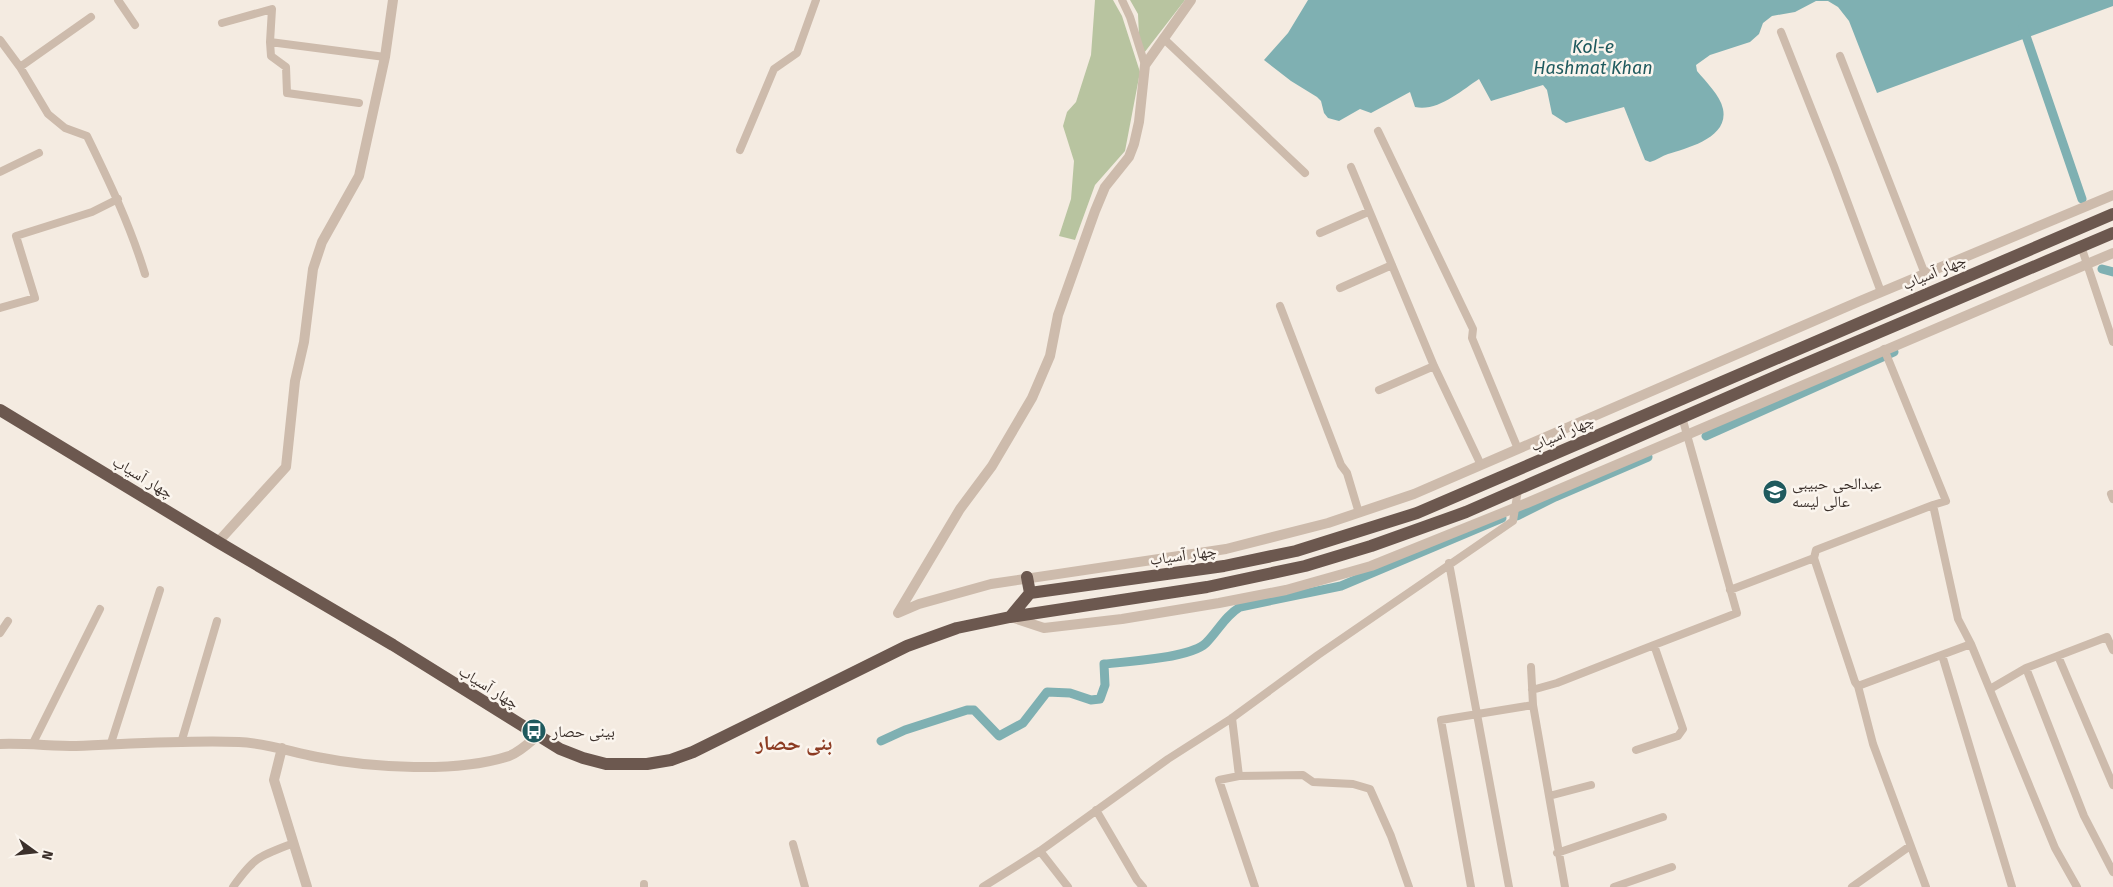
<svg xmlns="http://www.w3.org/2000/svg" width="2113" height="887" viewBox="0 0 2113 887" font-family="'Fira Sans','Noto Naskh Arabic',sans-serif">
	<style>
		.green { fill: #b8c4a0 }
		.water { fill: #7fb0b2 }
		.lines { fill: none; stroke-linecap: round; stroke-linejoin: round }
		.canal { stroke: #7fb0b2; stroke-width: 9 }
		.minor { stroke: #cdbbac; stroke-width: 8 }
		.tertiary { stroke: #cdbbac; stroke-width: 10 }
		.trunk { stroke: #6c584f; stroke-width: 12 }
		.labels { text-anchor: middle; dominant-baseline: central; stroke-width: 5; stroke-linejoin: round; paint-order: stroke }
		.street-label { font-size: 16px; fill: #3b302b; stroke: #fbf5ee }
		.poi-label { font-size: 16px; fill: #3b302b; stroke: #fbf5ee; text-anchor: start }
		.water-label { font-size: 18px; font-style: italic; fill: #1f5a5e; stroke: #fbf5ee }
		.district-label { font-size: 21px; font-weight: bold; fill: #8c3b22; stroke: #fbf5ee }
	</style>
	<rect width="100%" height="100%" fill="#f4ebe1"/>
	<path class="green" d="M1095,0h18l9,16 18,56 -15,79 -30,34 -20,55 -16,-4 12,-37 3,-38 -11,-35 4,-14 9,-10 15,-47z
		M1130,0h55l-41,53 -5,-16 -1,-23z"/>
	<path class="water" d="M1308,0h805v6l-236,87 -28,-72 -11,-14 -10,-6h-12l-21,11 -23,4 -9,7 -4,11 -9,8 -40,13 -14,10 1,6c9,11 23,24 26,38 6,29 -36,39 -55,45 -6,2 -11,6 -18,8l-5,-2 -21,-53 -58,16 -14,-9 -5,-24 -4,-5 -52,16 -12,-22c-17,11 -41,33 -64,28l-5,-15 -39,21 -11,-4 -21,12 -11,-3 -4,-5 -3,-12 -4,-4 -26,-16 -27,-21 24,-27z"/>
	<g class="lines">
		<path class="canal" d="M2023,27l59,172
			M2102,269l11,3
			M1706,436l188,-84
			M1517,516l38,-19 93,-40
			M881,741l24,-11 62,-20h7l25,26 24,-13 24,-31 23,1 21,7 9,-1 5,-14 -1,-21c22,-2 87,-6 102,-21 12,-12 19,-27 34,-36l101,-21 161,-68"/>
		<path class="minor" d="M118,0l17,25
			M1122,0l8,17 15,48
			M222,23l50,-14 -2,33 115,15
			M1781,32l53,134 47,126
			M1163,38l142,135
			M0,40l20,27 28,47 17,14 22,8c22,45 43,89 58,138
			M270,42l1,14 15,11 1,26 72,10
			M1840,56l85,218
			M20,67l71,-50
			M1378,131l95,198 -1,9 46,111
			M740,150l34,-81 23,-16 19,-53
			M1351,167l83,199 47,99
			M0,172l39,-19
			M1320,233l48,-21
			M2081,246l32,96
			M1340,288l52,-23
			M1280,306l61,159 6,8 12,40
			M0,308l35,-10 -19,-62 76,-24 26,-13
			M1884,349l62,152 -13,4 25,114 13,25 84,204 22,39
			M1379,390l55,-24
			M2111,494l2,5
			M1814,558l41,124 3,4 113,-42
			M1449,563l60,324
			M1730,590l84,-32 2,-8 117,-45
			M0,633l8,-12
			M1654,645l83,-32 -55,-196
			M1942,655l70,232
			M2058,656l55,129
			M1531,667l2,38 32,182
			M2026,668l58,148 29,56
			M1858,686l15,58 53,143
			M1990,689l36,-21 81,-31 6,13
			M1532,690l25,-7 97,-38 29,84 -5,7 -42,14
			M1232,718l7,58
			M33,743l67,-134
			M111,743l49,-153
			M181,743l36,-122
			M1549,796l42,-11
			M1096,810l41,70 6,7
			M793,844l12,43
			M1040,851l28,36
			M1557,853l106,-36
			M644,884v3
			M233,887c22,-31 27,-31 61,-44
			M983,887l57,-36 128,-92 64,-41 86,-63 195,-134 5,-31
			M1255,887l-36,-107 20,-4 64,-1 10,7 40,2 17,5 21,47 18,51
			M1471,887l-30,-167 92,-15
			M1614,887l58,-20
			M1852,887l58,-41"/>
		<path class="tertiary" d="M218,542l68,-75 9,-86 9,-39 9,-73 9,-27 37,-66 26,-119 8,-57
			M898,613l21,-9 72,-20 235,-35 102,-26 86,-29 446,-193 253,-106
			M898,613l62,-104 32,-43 40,-68 18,-42 8,-41 37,-104 10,-24 24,-30 5,-13 5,-22 6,-57 46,-65
			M1011,617l33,11 78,-9 97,-16 67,-13 85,-24 156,-63 586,-250
			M0,744c25,-1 51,2 76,2 54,-2 109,-6 163,-4 27,1 52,10 78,15 54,11 141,16 192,-1 11,-4 20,-13 28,-20
			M282,748l-8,32 33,107"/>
		<path class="trunk" d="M0,410l218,132 175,103 167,104 23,9 23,6h41l24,-4 22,-8 214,-106 50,-18 53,-11 197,-30 98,-21 66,-20 95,-34 322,-141 325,-138
			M1027,577l3,16
			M1010,617l20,-24 194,-27 72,-15 121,-38 696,-299"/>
	</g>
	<defs>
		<symbol id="school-disc" viewBox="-11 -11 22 22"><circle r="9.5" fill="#1f5a5e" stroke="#fbf5ee"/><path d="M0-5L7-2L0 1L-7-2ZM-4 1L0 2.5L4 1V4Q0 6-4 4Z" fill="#fff"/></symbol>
		<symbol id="bus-disc" viewBox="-11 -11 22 22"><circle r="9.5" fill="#1f5a5e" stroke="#fbf5ee"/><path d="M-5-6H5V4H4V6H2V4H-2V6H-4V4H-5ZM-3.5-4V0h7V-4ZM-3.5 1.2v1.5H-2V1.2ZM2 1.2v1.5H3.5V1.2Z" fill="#fff"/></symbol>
	</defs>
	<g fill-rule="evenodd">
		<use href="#school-disc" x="1761" y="478" width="28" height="28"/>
		<use href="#bus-disc" x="520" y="717" width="28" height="28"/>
	</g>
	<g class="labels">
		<g class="street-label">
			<text transform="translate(1934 272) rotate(-23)">چهار آسیاب</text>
			<text transform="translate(1562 433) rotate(-24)">چهار آسیاب</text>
			<text transform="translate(143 477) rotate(31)">چهار آسیاب</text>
			<text transform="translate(1183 555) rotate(-8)">چهار آسیاب</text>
			<text transform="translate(489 687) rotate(32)">چهار آسیاب</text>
		</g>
		<g class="poi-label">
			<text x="1792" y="483">عبدالحی حبیبی<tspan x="1792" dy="18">عالی لیسه</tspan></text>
			<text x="552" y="731">بینی حصار</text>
		</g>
		<g class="water-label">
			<text x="1593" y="47">Kol-e<tspan x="1593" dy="21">Hashmat Khan</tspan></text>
		</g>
		<g class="district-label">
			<text x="794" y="743">بنی حصار</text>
		</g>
	</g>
	<g transform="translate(35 852) rotate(105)" stroke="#fbf5ee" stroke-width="4" paint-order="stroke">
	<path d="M0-4L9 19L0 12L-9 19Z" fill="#3b302b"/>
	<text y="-8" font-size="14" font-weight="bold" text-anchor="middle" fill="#3b302b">N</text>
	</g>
</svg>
